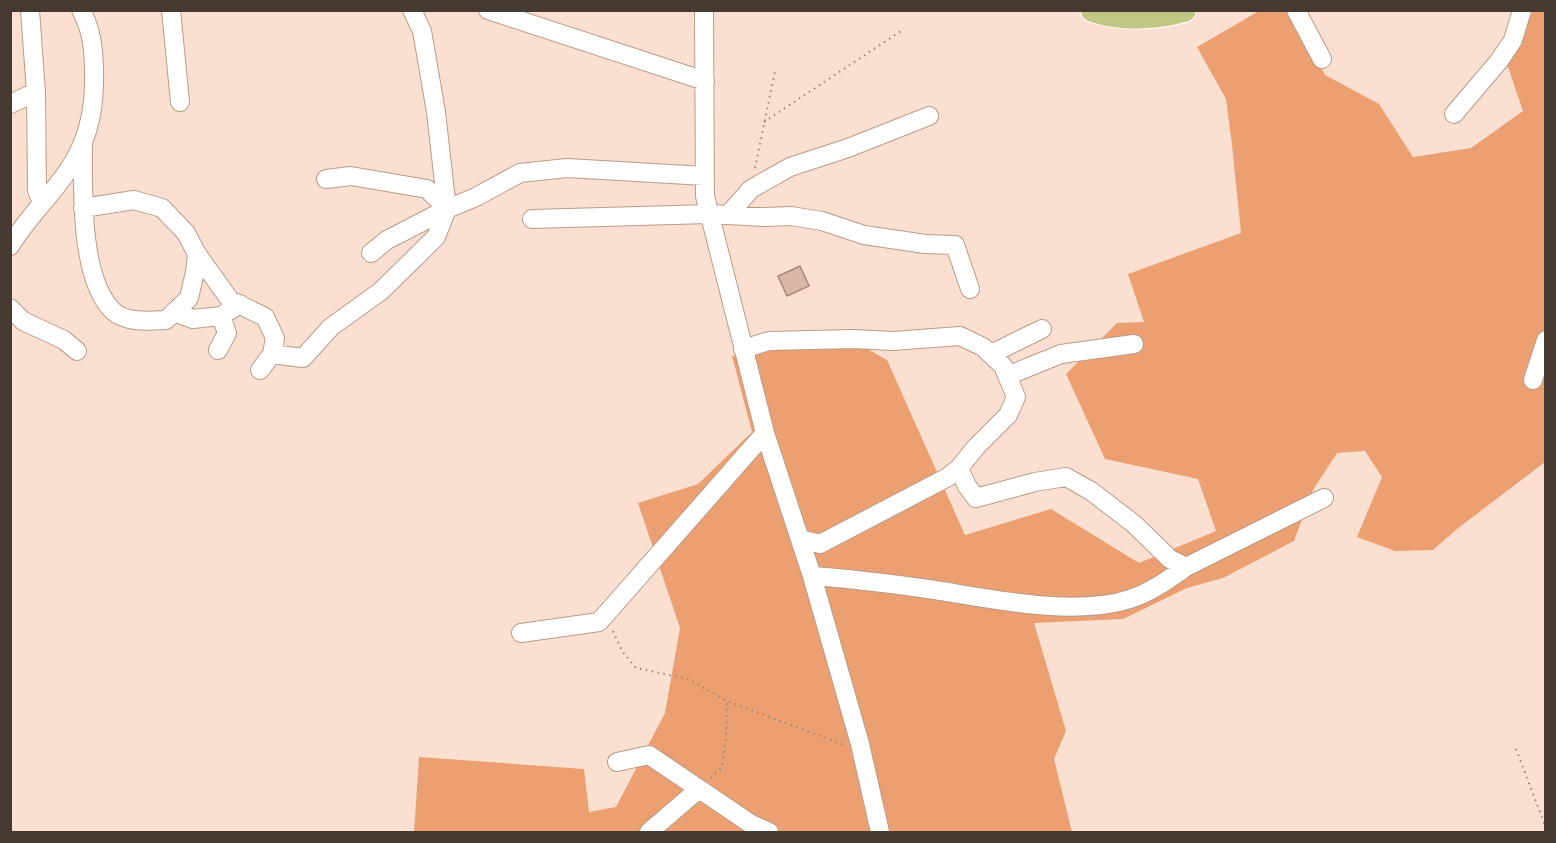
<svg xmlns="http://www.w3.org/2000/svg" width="1556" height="843" viewBox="0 0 1556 843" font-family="Literata,serif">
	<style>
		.green { fill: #eca071 }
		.building { fill: #d8b8a5; stroke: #a78876; stroke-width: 1.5 }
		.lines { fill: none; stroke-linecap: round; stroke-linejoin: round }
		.minor-casing { stroke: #ba9b88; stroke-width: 20 }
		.major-casing { stroke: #fff; stroke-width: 26 }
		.path { stroke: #98857a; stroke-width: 2; stroke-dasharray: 1.5 4.5; stroke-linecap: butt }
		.minor { stroke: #fff; stroke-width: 18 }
		.major { stroke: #c1c683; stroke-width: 24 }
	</style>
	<rect width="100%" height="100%" fill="#fbe0d1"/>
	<path class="green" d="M1259,11h33l33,64 54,29 34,53 58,-9 52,-37 -16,-47 26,-53h12v451l-88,67 -24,21 -38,1 -38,-14 25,-60 -17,-26 -28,2 -24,37 -19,51 -71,37 -36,10 -64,31 -89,4 32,108 -12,28 18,73h-658l5,-75 165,12 5,43 27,-5 49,-94 15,-85 -42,-125 60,-19 54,-52 -20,-76 40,-8 88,-3 27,15 78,175 86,-26 88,54 77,-32 -18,-52 -93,-20 -39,-85 51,-51 27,-1 -16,-48 113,-41 -9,-88 -6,-46 -29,-52z"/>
	<path class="building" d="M800,266l9,20 -22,10 -9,-20z"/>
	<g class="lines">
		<defs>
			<path id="minor" d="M30,10l6,82 1,98 5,13
				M171,10l9,92
				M412,10l10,21 14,81 11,97 29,-12 44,-24 47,-5 138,8
				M488,10l217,71
				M704,10l1,186 60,237 47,143 48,168 20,88
				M1296,10l26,49
				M10,104l26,-12
				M1454,114l45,-53 14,-21 9,-30
				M326,179l25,-3 76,13 20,20
				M83,208l51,-8 28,8 24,25 11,21 -2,18 -6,26 -23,22c-16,1 -41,3 -53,-9 -34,-33 -30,-124 -30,-169
				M728,215l23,-26 39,-22 58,-19 81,-32
				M532,219l177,-5 57,3 25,-1 31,5 42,14 61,9 30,1 15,44
				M10,246c17,-28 41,-50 59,-77 19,-28 26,-63 25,-96 0,-22 -2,-43 -13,-63
				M371,253l16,-13 60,-31
				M197,254l33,46 35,17 10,21 -3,16 -12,16
				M10,308l13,13 41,19 13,11
				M174,312l19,7 28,-3 19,-12
				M743,349l26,-8 84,-2 40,2 67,-5 23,11 20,19 13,31 -8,18 -32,32 -17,21 -11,9 -128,67 -20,-5
				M218,350l9,-17 -6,-17
				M272,354l31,4 28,-31 50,-36 55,-54 11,-28
				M991,354l51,-25
				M1007,376l54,-22 73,-10
				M1533,380l13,-40
				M959,468l8,18 9,12 59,-16 31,-5 25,14 43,33 36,35 16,8
				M812,576c42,3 82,8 123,14 57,9 140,27 195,9 20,-6 39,-20 56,-32l138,-69
				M521,633l78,-11 166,-189
				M617,762l32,-7 102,69 18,8
				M649,832l50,-43"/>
			<path id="major" d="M1093,10c31,10 61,8 91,0"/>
		</defs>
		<use href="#minor" class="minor-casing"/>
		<use href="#major" class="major-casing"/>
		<path class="path" d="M764,122l140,-93
			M755,168l20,-97
			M613,631l9,20 14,17 52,11 39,22 117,44
			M1516,749l30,79
			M711,778l11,-11 4,-29 1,-37"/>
		<use href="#minor" class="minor"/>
		<use href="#major" class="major"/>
	</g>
	<rect width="1556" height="843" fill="none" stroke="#463931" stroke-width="24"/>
</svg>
